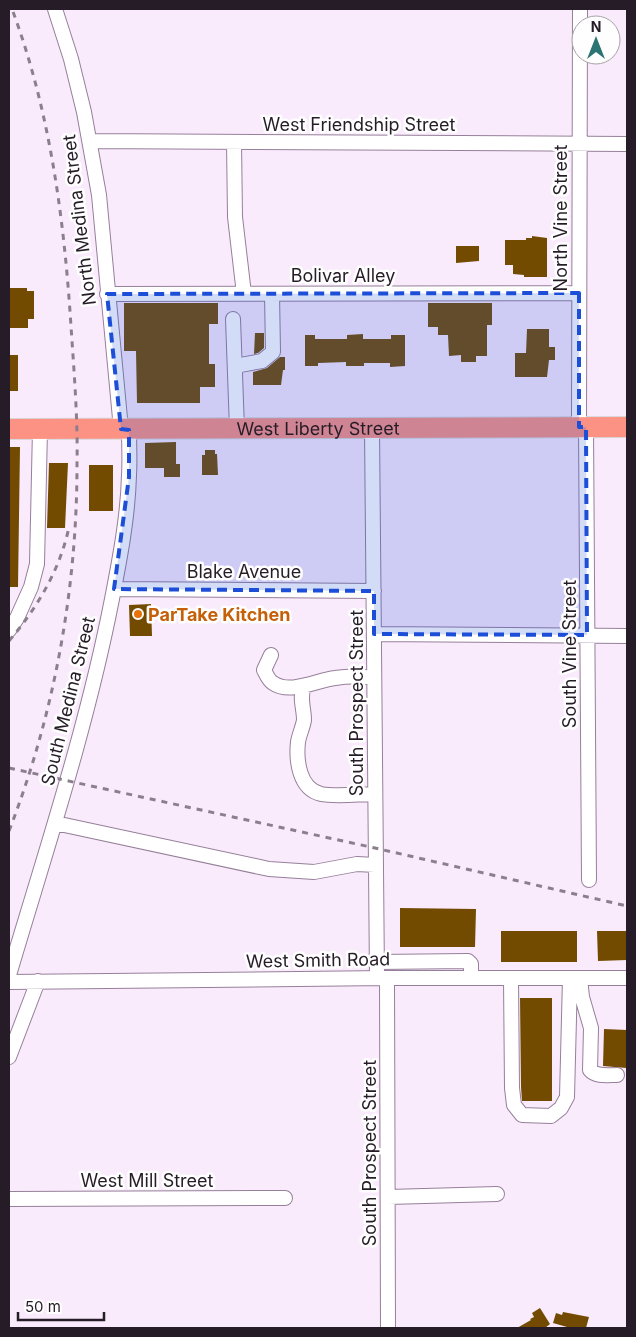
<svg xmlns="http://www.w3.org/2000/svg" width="636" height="1337" viewBox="0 0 636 1337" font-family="Inter,sans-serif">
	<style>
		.building { fill: #734b00 }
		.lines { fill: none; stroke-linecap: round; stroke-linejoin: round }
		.minor-casing { stroke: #967f9a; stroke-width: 16 }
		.highway-casing { stroke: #d8d6d8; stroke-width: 22 }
		.minor { stroke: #fff; stroke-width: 14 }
		.highway { stroke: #fc9284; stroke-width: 20 }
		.rail { stroke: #8c7f8d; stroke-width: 3; stroke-dasharray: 6 6; stroke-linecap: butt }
		.marked { fill: #1d4ed8; fill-opacity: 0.2; stroke: #1d4ed8; stroke-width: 4; stroke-dasharray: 10 6; stroke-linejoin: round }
		.food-dot { fill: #e8710a; stroke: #fefefe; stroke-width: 2 }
		.labels { text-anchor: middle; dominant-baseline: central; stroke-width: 5; stroke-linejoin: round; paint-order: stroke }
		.street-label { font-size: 18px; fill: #261c27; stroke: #fefefe }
		.food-label { font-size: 18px; font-weight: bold; fill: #c56008; stroke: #fefefe; text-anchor: start }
	</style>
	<rect width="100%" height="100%" fill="#faebfc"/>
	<path class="building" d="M532,236l15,2v39h-23v-2l-11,-1v-9h-8v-25h21v-2h6z
		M456,246h23v15l-23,2z
		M9,288h18v3h7v28h-6v9h-19z
		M124,303h94v21h-9v40h6v23h-15v16h-63l-1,-52h-12z
		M428,303h64v22h-5v31h-11v6h-15v-7l-12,1 -1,-21h-10v-8h-10z
		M527,329h22v18h6v13h-6l-2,17h-32v-24h11z
		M255,333h9v15l-6,5 -4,1z
		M363,334v5h28v-4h14v31l-15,1v-4h-26v3h-18v-4l-28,1v3h-13v-31h10v4h32v-4z
		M9,355h9v36h-9z
		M280,357h5v13h-2l-2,15h-28v-13l14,-4z
		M176,442v22h4v13h-16v-9h-19v-25z
		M9,447h11l-2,140h-9z
		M205,450h10v4h2l1,21h-16v-20h3z
		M49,463h19l-3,65h-18z
		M89,465h24v46h-24z
		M151,604l1,32h-22l-1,-31z
		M400,908l76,1 -1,38h-75z
		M501,931h76v31h-76z
		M597,931h30v29l-29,1z
		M520,998h32v103h-30l-1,-14z
		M604,1029l23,1 -1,38 -23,-2z
		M540,1308l10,16 -5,4h-28l14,-8 -1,-1 4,-2 -2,-4z
		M563,1312l26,5 -3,11h-20l1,-1 -14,-4 3,-10 6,2z"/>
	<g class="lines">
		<defs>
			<path id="minor" d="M55,9l16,50 13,53 15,83 22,234
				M90,141l537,3
				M234,142l1,75 9,77
				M107,294l472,-1
				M233,319l4,110
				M235,366l27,-5 11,-9 -1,-58
				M579,427l1,-418
				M586,427l3,453
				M372,428l5,550
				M114,589l260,2
				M9,630l8,-12 14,-31 6,-23 3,-135
				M374,634l253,2
				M271,655l-7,15c2,4 5,11 9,13 17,12 44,-3 62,-5 13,-2 26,-2 39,0
				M304,686c-5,12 0,22 0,34 -1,7 -5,15 -6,22 -2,18 1,47 23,52 14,3 39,0 54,0
				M55,823l214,46 45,3 43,-8 18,1
				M377,962l91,-1 3,3v14
				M9,975c37,-125 78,-248 103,-376 8,-41 16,-83 17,-124 1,-15 0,-30 0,-45
				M387,978l1,350
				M511,978l1,110 2,17 8,10 29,1 10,-8 6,-11 3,-119
				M580,978l2,19 9,31 -1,42c6,7 18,5 27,5
				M9,982l378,-4h240
				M9,1057l29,-76
				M388,1197l109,-3
				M9,1199l276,-1"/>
			<g id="highway">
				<path id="s1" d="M9,429l618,-2"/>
			</g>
		</defs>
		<use href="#minor" class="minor-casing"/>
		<use href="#highway" class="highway-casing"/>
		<use href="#minor" class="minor"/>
		<use href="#highway" class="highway"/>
		<path class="rail" d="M9,641c28,-33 51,-71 60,-114
			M9,768l366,80 252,58
			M9,831c45,-116 68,-241 68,-366 1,-46 -3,-93 -6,-139 -7,-108 -21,-215 -59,-317"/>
	</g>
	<path class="marked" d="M579,293v134h7l1,208 -213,-1v-43l-260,-2 15,-112v-47l-8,-1 -14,-135z"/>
	<circle class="food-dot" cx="138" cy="614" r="5"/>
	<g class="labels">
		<g class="street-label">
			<text x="359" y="124">West Friendship Street</text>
			<text transform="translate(560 218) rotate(-90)">North Vine Street</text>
			<text transform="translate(79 220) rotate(-97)">North Medina Street</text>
			<text x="343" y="275">Bolivar Alley</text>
			<text stroke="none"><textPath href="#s1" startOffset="309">West Liberty Street</textPath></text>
			<text x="244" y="571">Blake Avenue</text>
			<text transform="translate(569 654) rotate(-90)">South Vine Street</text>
			<text transform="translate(68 701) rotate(-76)">South Medina Street</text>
			<text transform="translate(356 703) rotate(-90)">South Prospect Street</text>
			<text transform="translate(318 960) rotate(-1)">West Smith Road</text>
			<text transform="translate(369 1153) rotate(-90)">South Prospect Street</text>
			<text x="147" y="1180">West Mill Street</text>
		</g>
		<g class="food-label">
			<text x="148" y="614">ParTake Kitchen</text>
		</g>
	</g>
	<rect width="636" height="1337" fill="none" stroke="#261c27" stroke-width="20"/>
	<g transform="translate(596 40)"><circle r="24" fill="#fefefe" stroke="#a8a4a8"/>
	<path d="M0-4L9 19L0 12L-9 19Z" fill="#2a7473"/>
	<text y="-8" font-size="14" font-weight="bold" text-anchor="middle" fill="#261c27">N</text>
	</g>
	<path d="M18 1312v8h86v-8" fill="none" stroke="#261c27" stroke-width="2.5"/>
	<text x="25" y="1312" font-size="15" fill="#261c27" stroke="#fefefe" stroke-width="4" paint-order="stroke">50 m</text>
</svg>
